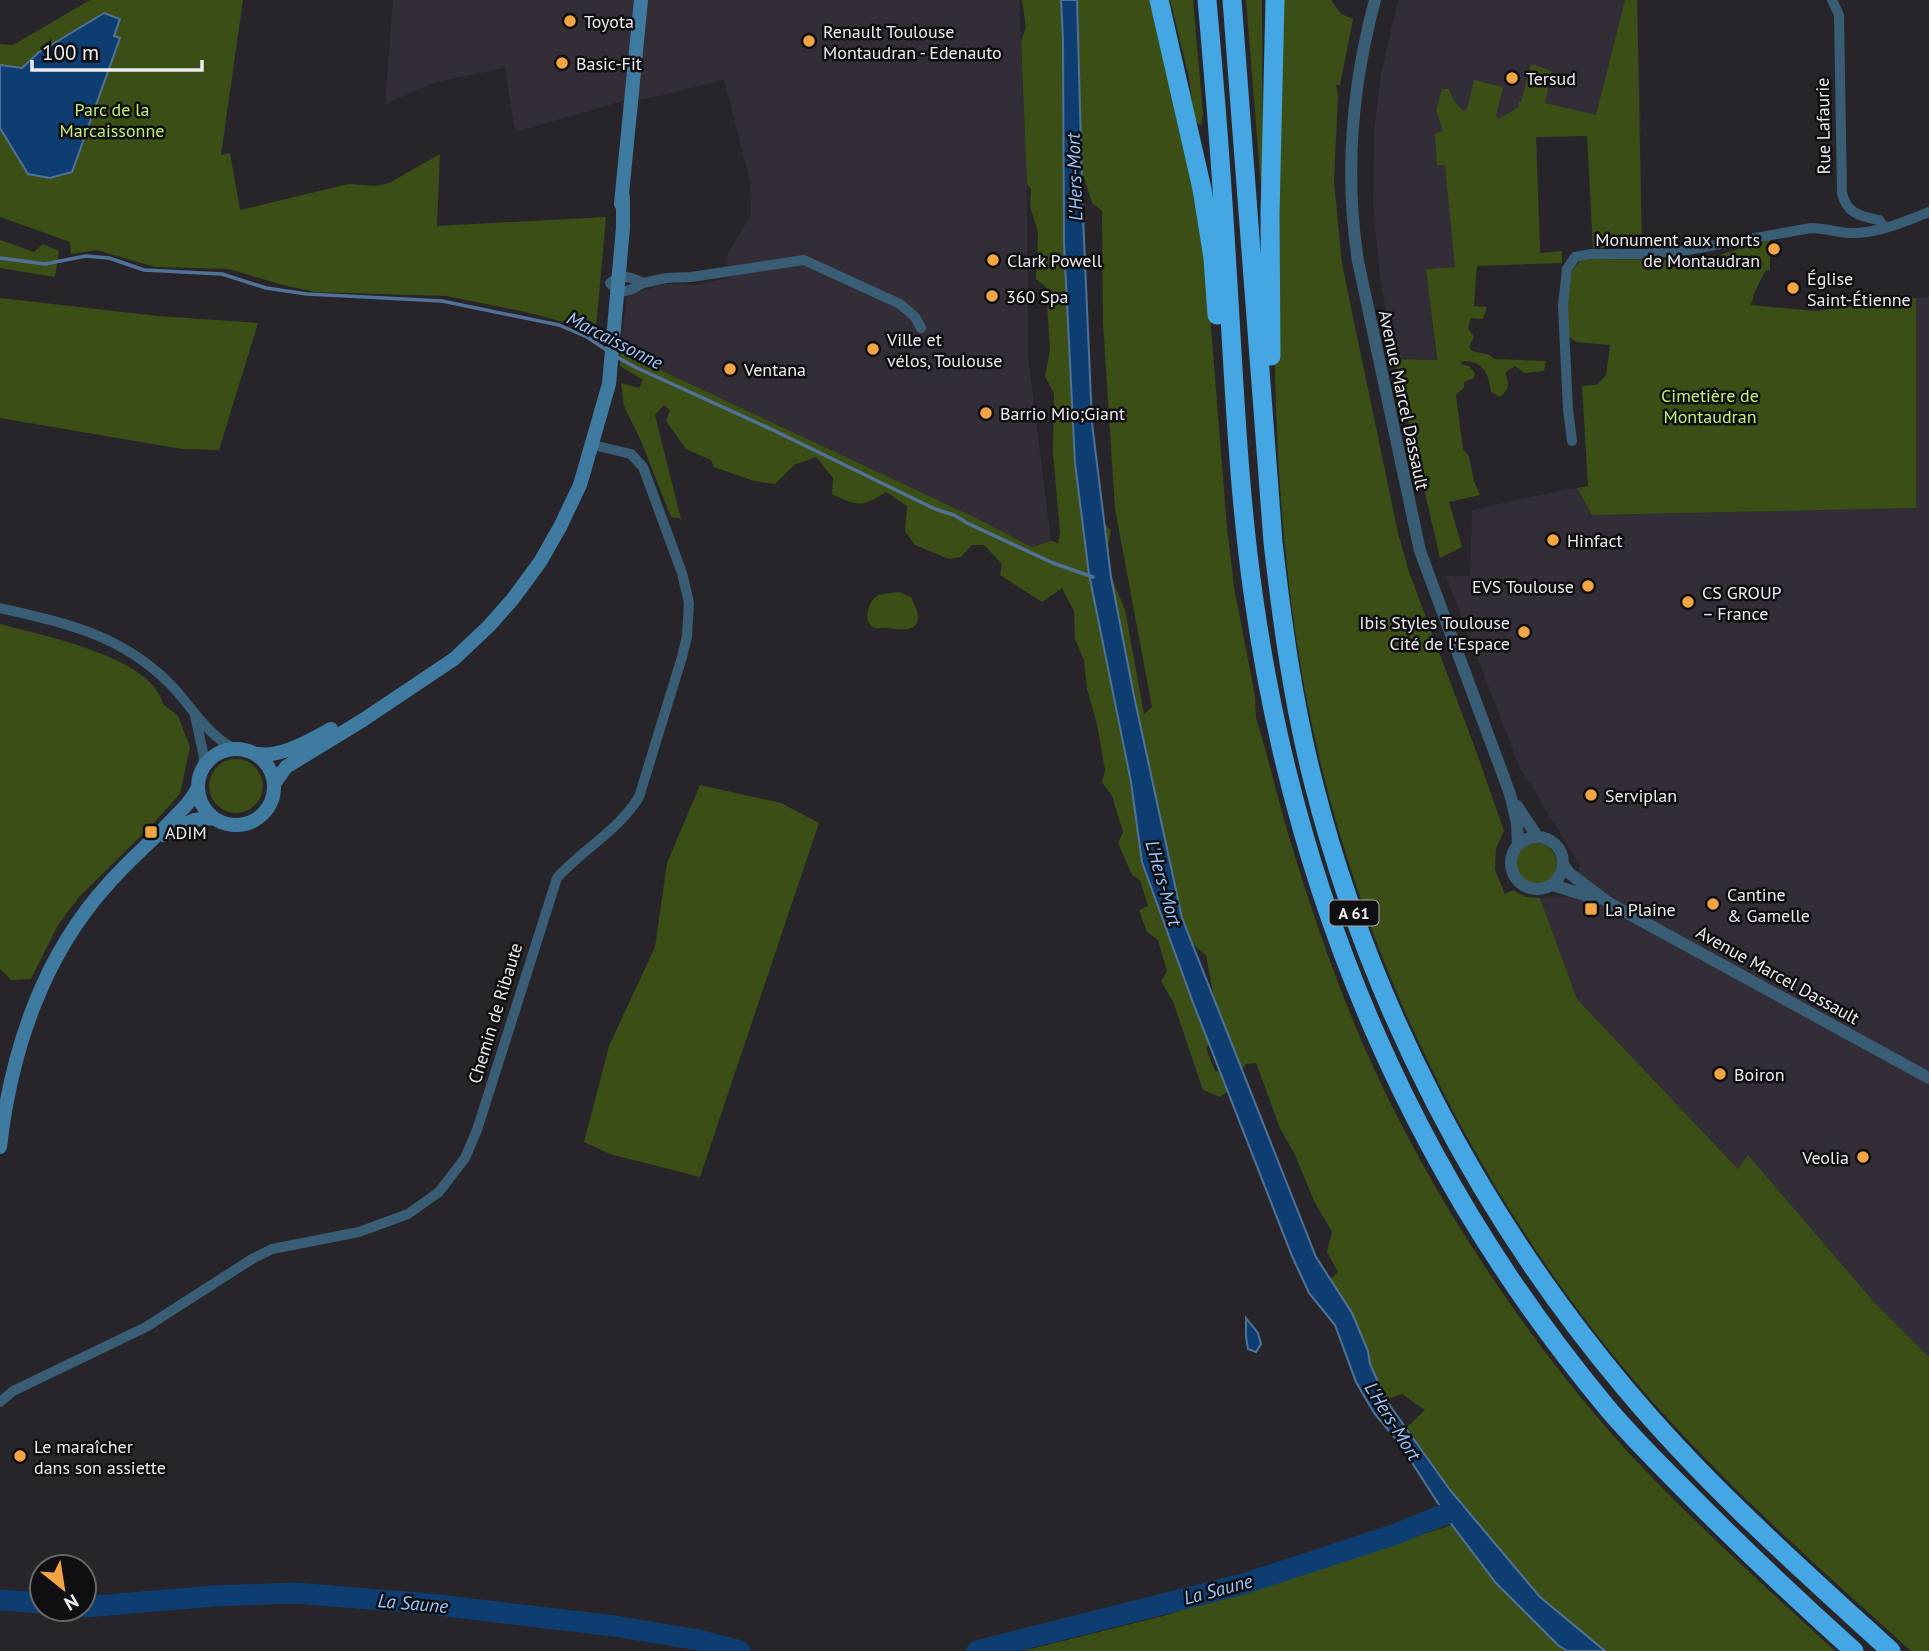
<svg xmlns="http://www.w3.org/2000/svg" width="1929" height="1651" viewBox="0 0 1929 1651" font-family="'PT Sans',sans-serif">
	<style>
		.built { fill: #322d36 }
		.green { fill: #3b4e16; fill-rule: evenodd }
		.water { fill: #0e3e71; stroke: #517297; stroke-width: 2 }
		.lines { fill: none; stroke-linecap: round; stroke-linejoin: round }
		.stream { stroke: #517297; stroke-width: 3.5 }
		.river { stroke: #0e3e71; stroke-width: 21 }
		.minor { stroke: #395d75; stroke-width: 10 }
		.tertiary { stroke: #395d75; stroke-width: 12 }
		.secondary { stroke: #3f7ba1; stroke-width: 14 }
		.motorway { stroke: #44a7e3; stroke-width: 19 }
		.poi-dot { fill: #f3a443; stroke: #0f0e10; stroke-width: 2.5 }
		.labels { text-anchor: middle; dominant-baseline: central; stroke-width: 5; stroke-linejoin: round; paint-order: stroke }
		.shield { fill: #0f0e10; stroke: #aaa9ac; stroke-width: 2 }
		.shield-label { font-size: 16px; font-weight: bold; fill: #edecef }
		.poi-label { font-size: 18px; fill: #edecef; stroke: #0f0e10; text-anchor: start }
		.park-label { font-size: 18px; fill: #c4f078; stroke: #0f0e10 }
		.street-label { font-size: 18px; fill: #edecef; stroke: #0f0e10 }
		.water-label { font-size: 19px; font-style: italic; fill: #98c6fe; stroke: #0f0e10 }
	</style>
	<rect width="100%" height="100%" fill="#272529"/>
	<path class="built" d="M393,0h626l8,184 1,172 23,185 -19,6 -54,-28 -358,-168 7,-56 39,-11 30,1 33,-7 -3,-21 25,-43 -1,-33 -26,-101 -79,19 -22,2 -108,31 -10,-64 -69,14 -51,22z
		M1398,0h239l4,133 -105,5 5,123 -114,8 9,91 -42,-2 -14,-81 -7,-72 1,-73 7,-58z
		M1916,298h13v1059l-54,-54 -128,-147 -8,14 -162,-171 -37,-101 17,-2 9,1 14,-31 -61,-100 -73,-190h24l2,-66 95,-21 10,-1 15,27 324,-7z"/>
	<path class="green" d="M90,0h153l-22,155 9,-2 10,57 108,-26 28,2 13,-3 51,-29 -3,72 169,-9 -10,111 -3,3 -17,-6 -55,-14 -75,-15 -131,-4 -32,-7 -54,-16 -74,-2 -58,-17 -26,4 -1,-12 -70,-25v-173l13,1z
		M1022,0h39l2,39 1,204 11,220 5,42 31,25 -2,12 -19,16 21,18 14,34 19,104 8,-7 -37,-198 -12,-186 -1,-112 -10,-8 -10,-32 -5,-171h74l49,216 10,99 17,212 7,60 21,109 1,22c14,45 24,91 38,135 17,56 36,111 58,165 64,157 172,323 288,447 62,65 129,125 195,186h-230l-65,-54 -90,-107 -43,-63 18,-17 -23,-16 -16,6 -16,-36 -2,-13 -16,-38 -22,-34 8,-7 -11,-20 5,-20 -18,-31 -19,-46 -15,-27 -24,-65 -10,1 -10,12 -26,-34 -4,6 9,23 9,1 6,18 -10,7 -17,-7 -29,-86 -13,-23 6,-10 -9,-31 -11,-8 -8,-22 9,-4 -8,-26 -8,-5 -14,-32 5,-11 -11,-36 -10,-14 3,-12 -8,-46 -10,-35 -3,-29 -9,-21 -1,-28 -12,-23 -20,14 -42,-27 2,-11 -18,-19h-12l-11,12 -12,2 -34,-14 -10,-14 2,-25 -21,-14c-24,16 -29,14 -54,2l1,-16 -17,-21 -22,8 -19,19 -21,-3 -40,-14 -3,-7 -25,-11 -20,-28 4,-11 -6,-5 -9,10 26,104 -10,-2 -30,-76 -17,-35 -3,-23 18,5 4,-8 -23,-14v-15l358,168 54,28 19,-6 7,2 2,-10 -7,-81 1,-58 -9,-18 5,-26 -4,-63 -10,-8 2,-47 -8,-25 1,-18 -4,-5 -6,-143 5,-13zM1142,836c10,16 27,33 33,51 10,26 4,51 31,68l9,49z
		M1170,0h23l10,114 -2,11 -7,-4 -5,-44z
		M1246,0h16l1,186h-2z
		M1284,0h47l10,14 12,5 -13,66h-4l2,11 -4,85 8,83 56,269 11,39 70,187 25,72 -8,17 -1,22 10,24 8,-4 13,7 14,1 37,101 161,170 10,-14 127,148 54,54v294h-18c-94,-85 -191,-170 -273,-266 -180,-210 -307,-488 -344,-762 -29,-206 -20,-416 -10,-623z
		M1625,0h12l5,247 -49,1 -6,-112 -51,1 4,116 22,-2v12l-85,3 -3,40 13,1 -4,12 -12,-1 -3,10 6,9 -5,10 3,4 18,4 4,4 52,2 -2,10 -19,2 -10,-7 -10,7c5,9 4,17 -5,24l-9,-5c-3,-19 -6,-30 -28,-31l-3,3 9,2 6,7 -1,5 -10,4v6l-8,7 7,54 6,8 5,24 6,14 -31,7 13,45 -22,11 -46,-199 43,1 -11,-91 29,-2 -10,-102h-8l-2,-32 8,-2 -7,-21 6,-21h7l5,12 9,10 4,-2 7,-29 29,7 -7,29 3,3 20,-12 -1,-6 3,1 10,-38 21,7 -7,32 51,12z
		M0,240l34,12 9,-8 16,7 -4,26 -55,-9z
		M1770,240v30l-5,1 -11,23 -3,11 64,6 101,-13v210l-324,7 -15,-27 11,-2 -6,-100 14,-1 10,-9 4,-31 -34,-3 -8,-6c0,-19 -6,-63 12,-74 3,-2 7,-2 11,-3l105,1 17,-3 6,3 3,-6z
		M0,298l158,18 100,7 -39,127 -37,-1 -182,-31z
		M899,592l12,5c2,5 7,14 7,20 0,18 -23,11 -32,11 -4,-1 -7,1 -11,0 -13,-4 -7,-27 2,-32 5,-3 15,-3 22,-4z
		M0,624c41,11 153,33 163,80l15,12 12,31 -10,47 -28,31 -72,71 -22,29 -27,54 -20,1 -11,-11z
		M209 786a27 27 0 1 1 54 0a27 27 0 1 1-54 0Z
		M700,785l81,18 38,20 -119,354 -90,-23 -26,-12 25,-96 46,-99 12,-84z
		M1515 864a21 21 0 1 1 42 0a21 21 0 1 1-42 0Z
		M1452,1525l45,58 61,62 9,6h-544l144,-36z"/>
	<path class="water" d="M1061,0h16l6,216 9,207 19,154 23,119 48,222 134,339 36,56 16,38 2,13 16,36 64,90 90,107 65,54h-38l-9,-6 -62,-62 -44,-58 -52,-81 -26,-31 -18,-31 -21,-57 -26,-32 -17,-37 -100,-256 -50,-138 -11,-80 -42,-208 -14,-111 -11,-220 -1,-204z
		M104,13l16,6 -6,17 6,2 -48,134 -22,6 -22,-4 -28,-46v-63l22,3 16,-15z
		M1246,1318l12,15 3,11 -5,8 -8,-3 -2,-12z"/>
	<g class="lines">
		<path class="stream" d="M0,258l45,6 41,-8 23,2 35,12 78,4 44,14 41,6 135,7 117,24 28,12 21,14
			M615,356l20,11 138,63 162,79 19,6 13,8 86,40 40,14"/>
		<path class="river" d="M0,1600l42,3
			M84,1607l130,-11 81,-3 135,11 184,22 84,14 42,11
			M977,1651l266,-67 150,-49 60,-24"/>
		<path class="minor" d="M1832,0l7,15 3,178c5,21 18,23 37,27l5,7
			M643,283c-14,-7 -21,-9 -33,0l8,8 4,1 10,-3 11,-6 23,-5 25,-1 113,-17 96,44 15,13 6,11
			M1572,441l-4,-31 -5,-105 4,-36 8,-12 16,-3h52l45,-4 123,-22c13,0 25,4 38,5 27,1 55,-11 80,-21
			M0,608c65,15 120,26 169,75 22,22 36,50 64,65
			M195,716l9,41 -1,9
			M0,1402l13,-11 133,-64 106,-68 20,-10 87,-17 49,-18 31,-22 26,-34 12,-28 80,-252c26,-29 61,-47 82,-81l43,-140 5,-21 2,-33 -7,-30 -39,-106 -12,-13 -38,-9"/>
		<path class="tertiary" d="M1375,0c-23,86 -31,172 -17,261l62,290 90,243 7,29 1,22
			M1517,806l20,30
			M1511 863a26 26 0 1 1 52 0a26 26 0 1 1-52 0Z
			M1563,864l6,9 40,30 320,175
			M1552,885l46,14"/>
		<path class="secondary" d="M621,204l20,-204
			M198 787a38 38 0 1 1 76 0a38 38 0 1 1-76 0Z
			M257,754c24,4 53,-14 74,-25
			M274,784l12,-17 77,-47 91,-61 35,-33 23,-26 28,-38 20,-35 20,-42 29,-101 14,-156v-31
			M163,835l31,-15 20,-2
			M0,1147c11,-96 43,-192 109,-264 19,-22 41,-40 61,-61 10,-11 21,-19 27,-33"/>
		<path class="motorway" d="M1159,0l43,189 11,69 4,57
			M1207,0c8,89 15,178 20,268 7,110 11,222 27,332 42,298 157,571 350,804 23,28 50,55 76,81 56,57 114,112 174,166
			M1232,0l41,542c9,80 20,160 40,239 56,222 165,432 312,607 80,96 174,179 266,263
			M1271,356l-1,-142 5,-214"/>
	</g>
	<g class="poi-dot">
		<circle cx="570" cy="21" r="7"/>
		<circle cx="809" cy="41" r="7"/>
		<circle cx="562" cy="63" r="7"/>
		<circle cx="1512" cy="78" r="7"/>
		<circle cx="1774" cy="249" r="7"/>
		<circle cx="993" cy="260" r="7"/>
		<circle cx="1793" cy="288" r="7"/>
		<circle cx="992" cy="296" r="7"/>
		<circle cx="873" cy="349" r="7"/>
		<circle cx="730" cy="369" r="7"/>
		<circle cx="986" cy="413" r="7"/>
		<circle cx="1553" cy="540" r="7"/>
		<circle cx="1588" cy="586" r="7"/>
		<circle cx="1688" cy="602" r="7"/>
		<circle cx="1524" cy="632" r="7"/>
		<circle cx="1591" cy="795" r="7"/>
		<rect x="144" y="825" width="14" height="14" rx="3.5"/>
		<circle cx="1713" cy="904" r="7"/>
		<rect x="1584" y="902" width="14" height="14" rx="3.5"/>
		<circle cx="1720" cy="1074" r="7"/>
		<circle cx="1863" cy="1157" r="7"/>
		<circle cx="20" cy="1456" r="7"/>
	</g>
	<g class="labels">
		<rect class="shield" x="1329.5" y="900.5" width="49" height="25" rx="5"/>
		<g class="shield-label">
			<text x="1354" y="913">A 61</text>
		</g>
		<g class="poi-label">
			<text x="584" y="21">Toyota</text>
			<text x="823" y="31">Renault Toulouse<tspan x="823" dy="21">Montaudran - Edenauto</tspan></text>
			<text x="576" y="63">Basic-Fit</text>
			<text x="1526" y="78">Tersud</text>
			<text x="1760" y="239" text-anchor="end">Monument aux morts<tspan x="1760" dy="21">de Montaudran</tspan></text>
			<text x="1007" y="260">Clark Powell</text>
			<text x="1807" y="278">Église<tspan x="1807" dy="21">Saint-Étienne</tspan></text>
			<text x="1006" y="296">360 Spa</text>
			<text x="887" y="339">Ville et<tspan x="887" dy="21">vélos, Toulouse</tspan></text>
			<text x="744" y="369">Ventana</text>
			<text x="1000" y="413">Barrio Mio;Giant</text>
			<text x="1567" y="540">Hinfact</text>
			<text x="1574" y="586" text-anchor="end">EVS Toulouse</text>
			<text x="1702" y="592">CS GROUP<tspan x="1702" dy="21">– France</tspan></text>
			<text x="1510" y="622" text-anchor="end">Ibis Styles Toulouse<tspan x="1510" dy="21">Cité de l'Espace</tspan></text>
			<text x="1605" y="795">Serviplan</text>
			<text x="165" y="832">ADIM</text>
			<text x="1727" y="894">Cantine<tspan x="1727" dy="21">&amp; Gamelle</tspan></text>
			<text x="1605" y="909">La Plaine</text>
			<text x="1734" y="1074">Boiron</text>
			<text x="1849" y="1157" text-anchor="end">Veolia</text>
			<text x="34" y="1446">Le maraîcher<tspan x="34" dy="21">dans son assiette</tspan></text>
		</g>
		<g class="park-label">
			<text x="112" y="109">Parc de la<tspan x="112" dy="21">Marcaissonne</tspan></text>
			<text x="1710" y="395">Cimetière de<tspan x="1710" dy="21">Montaudran</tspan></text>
		</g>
		<g class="street-label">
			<text transform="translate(1823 126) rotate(-91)">Rue Lafaurie</text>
			<text transform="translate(1404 400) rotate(78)">Avenue Marcel Dassault</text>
			<text transform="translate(1778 975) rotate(29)">Avenue Marcel Dassault</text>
			<text transform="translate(495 1013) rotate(-73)">Chemin de Ribaute</text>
		</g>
		<g class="water-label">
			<text transform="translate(1074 177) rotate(-92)">L'Hers-Mort</text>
			<text transform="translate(615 340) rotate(27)">Marcaissonne</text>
			<text transform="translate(1164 883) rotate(74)">L'Hers-Mort</text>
			<text transform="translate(1393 1421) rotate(58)">L'Hers-Mort</text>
			<text transform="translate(1218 1589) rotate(-15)">La Saune</text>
			<text transform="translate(413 1603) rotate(5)">La Saune</text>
		</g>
	</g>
	<g transform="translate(63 1588) rotate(150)"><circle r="33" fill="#0f0e10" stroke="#686769" stroke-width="2"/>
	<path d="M0-5L12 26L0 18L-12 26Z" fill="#f3a443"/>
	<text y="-10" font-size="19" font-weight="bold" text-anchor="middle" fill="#edecef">N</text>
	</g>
	<path d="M32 60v10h170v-10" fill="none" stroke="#edecef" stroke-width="3.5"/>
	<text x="42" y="60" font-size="21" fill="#edecef" stroke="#0f0e10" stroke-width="5" paint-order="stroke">100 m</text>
</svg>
